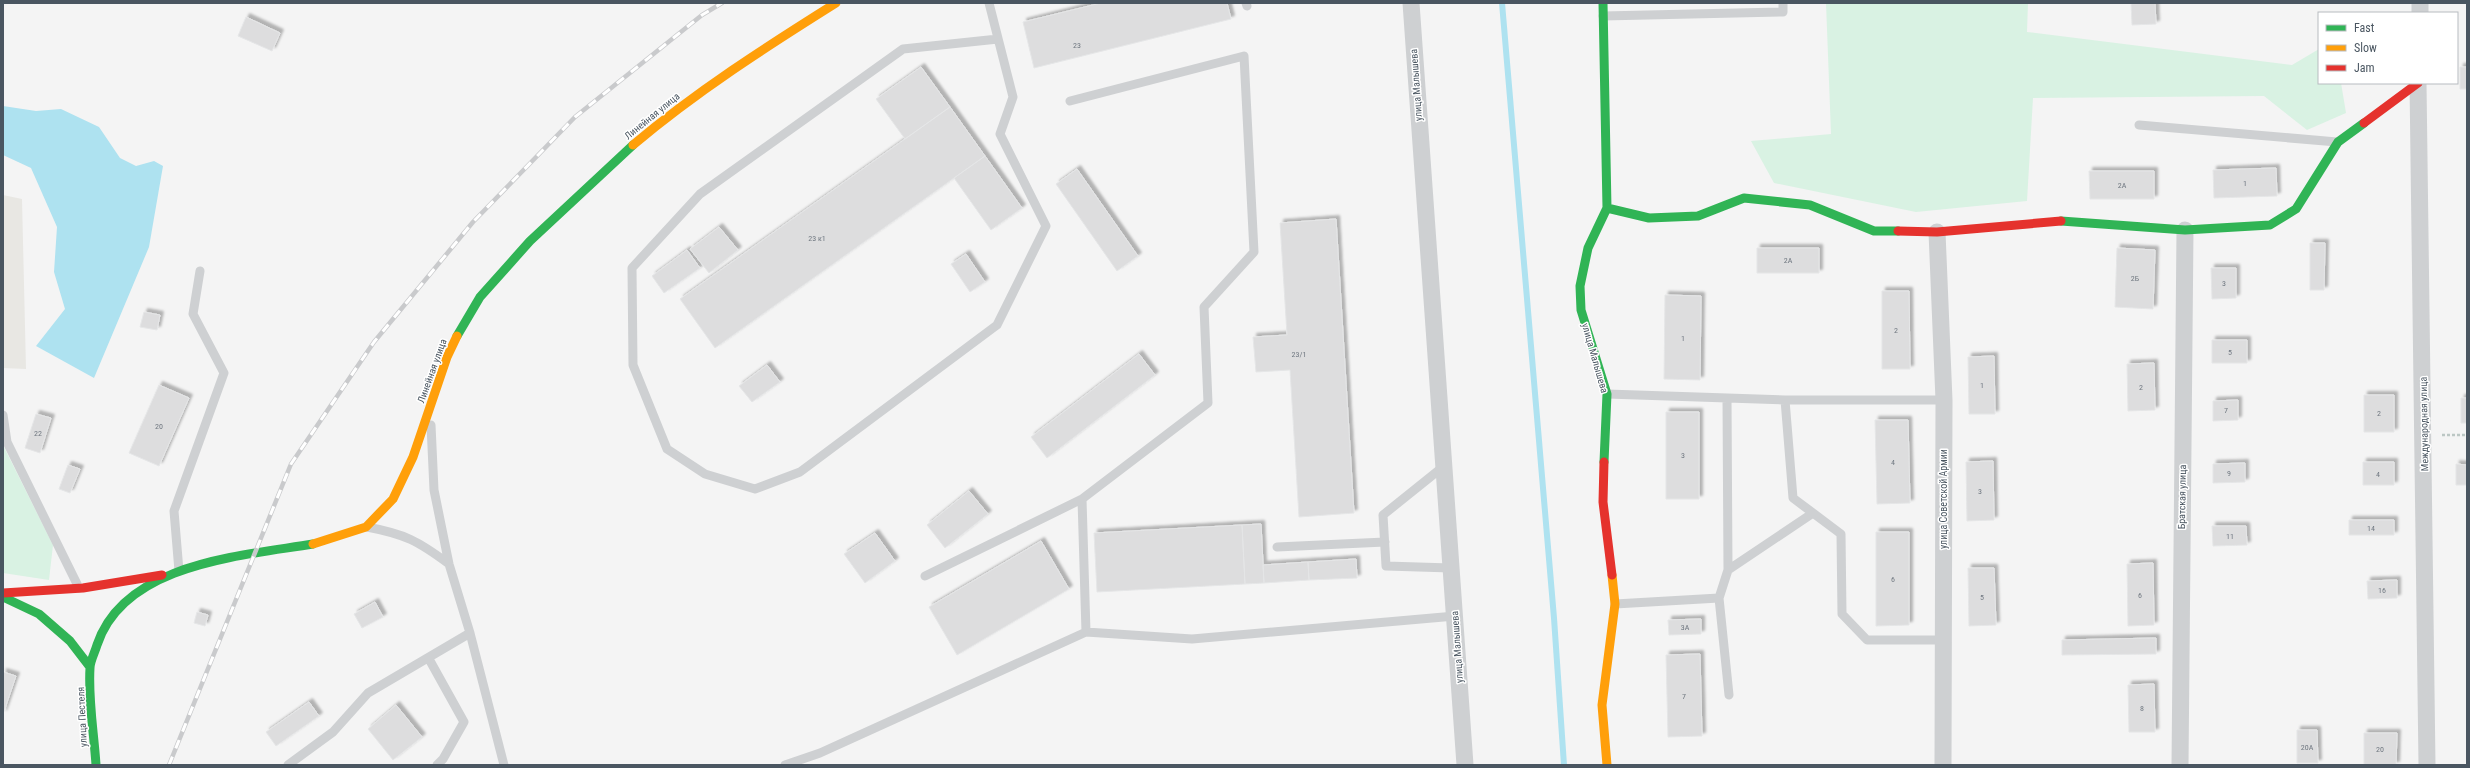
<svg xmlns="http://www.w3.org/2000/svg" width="2470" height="768" viewBox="0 0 2470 768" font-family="'Roboto Condensed',sans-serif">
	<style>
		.commercial { fill: #e8e7e3 }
		.green { fill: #d9f2e3 }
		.water { fill: #aee2f0 }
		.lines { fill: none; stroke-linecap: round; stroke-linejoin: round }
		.stream { stroke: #aee2f0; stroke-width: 6 }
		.building { fill: #ddddde; stroke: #e5e6e7; filter: url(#shadow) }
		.path { stroke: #bcc7c4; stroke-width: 2.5; stroke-dasharray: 3 2; stroke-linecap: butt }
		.lane { stroke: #ced0d2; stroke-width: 9 }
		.street { stroke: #ced0d2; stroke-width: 17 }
		.fast { stroke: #30b455; stroke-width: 9 }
		.slow { stroke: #ff9f0a; stroke-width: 9 }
		.jam { stroke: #e5322d; stroke-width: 9 }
		.rail-casing { stroke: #c9cacc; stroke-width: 4.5 }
		.rail { stroke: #fff; stroke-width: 3; stroke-dasharray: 9; stroke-linecap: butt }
		.labels { text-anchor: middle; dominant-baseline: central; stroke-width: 3; stroke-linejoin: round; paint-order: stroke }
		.number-label { font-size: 8px; fill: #707881 }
		.street-label { font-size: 10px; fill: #4a5661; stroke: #fff }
	</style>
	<defs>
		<filter id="shadow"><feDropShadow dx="3.5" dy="-3.5" stdDeviation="1" flood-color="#0004"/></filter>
	</defs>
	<rect width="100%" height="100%" fill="#f4f4f4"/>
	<path class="commercial" d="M3,195l19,4 4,170 -23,-1z"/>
	<path class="green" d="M1826,3h202l-1,29 265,33 27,-16v34h22l5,30 -39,17 -43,-34 -231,2 -6,103 -111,11 -142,-29 -23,-42 80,-7z
		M3,445l50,100 -4,35 -46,-7z"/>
	<path class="water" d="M3,106l33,5 25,-2 38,18 21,31 16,8 18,-5 9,5 -14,81 -55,131 -58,-32 29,-37 -11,-37 3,-45 -26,-59 -28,-13z"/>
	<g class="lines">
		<path class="stream" d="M1502,3l52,615 10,147"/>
	</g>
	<path class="building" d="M1101,3h126l4,16 -197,49 -11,-46z
		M2131,3h24l1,21 -24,1z
		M246,17l34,16 -8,18 -34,-15z
		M921,67l29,40 -45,32 -29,-40z
		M2460,67h7v22h-7z
		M950,107l35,49 -270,192 -35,-49z
		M985,156l37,52 -31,22 -37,-52z
		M2276,168l1,28 -63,2 -1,-28z
		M1077,169l61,87 -21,15 -61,-87z
		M2089,171h65v28h-64z
		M1336,219l18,294 -55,4 -9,-147 -34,2 -3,-35 34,-2 -7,-112z
		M719,227l19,23 -29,23 -19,-24z
		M2310,243h15l-1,47h-14z
		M1757,248h62v25h-62z
		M2117,248l38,2 -2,59 -38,-2z
		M687,250l13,18 -36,25 -12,-17z
		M966,254l19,28 -15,10 -19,-28z
		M2211,268h25v30l-24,1z
		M1882,291h27l1,78h-28z
		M1665,295l36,1 -1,84 -36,-1z
		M144,312l16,3 -3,15 -17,-3z
		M2212,340h35v23h-35z
		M1139,354l16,21 -108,83 -16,-21z
		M1994,356l1,58h-26l-1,-57z
		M2154,363l1,47 -27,1 -1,-47z
		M767,365l13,17 -28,20 -13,-16z
		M159,385l30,13 -30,68 -30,-13z
		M2364,395h30v37h-30z
		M2461,398h6v25h-6z
		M2238,400v20l-25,1v-20z
		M1666,412h33v87h-33z
		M36,414l15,4 -11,35 -15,-5z
		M1875,420h33l2,83 -33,1z
		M1993,461l1,59 -27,1 -1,-59z
		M2363,462h31v23h-31z
		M2245,463v19l-32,1v-19z
		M2456,464l11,1v20h-11z
		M68,465l12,4 -10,24 -11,-4z
		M969,491l19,23 -43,34 -18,-23z
		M2349,520h45v15h-45z
		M1261,524l3,59 -19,1 -3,-59z
		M1242,525l3,59 -148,8 -3,-59z
		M2212,526h34l1,19 -34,1z
		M1876,532h33v93l-33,1z
		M875,533l20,28 -30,22 -21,-29z
		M1041,541l28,48 -112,66 -28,-48z
		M1356,559l1,19 -48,2 -1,-18z
		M1308,562l1,18 -45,3 -1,-18z
		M2153,563l1,62 -26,1 -1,-62z
		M1968,568h26l2,57 -27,1z
		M2397,580v18l-29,1 -1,-18z
		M375,602l8,15 -21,11 -8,-14z
		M197,612l11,3 -3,11 -11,-3z
		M1701,619v15l-32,1 -1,-15z
		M2156,638v16l-94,1v-15z
		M1700,654l2,82 -34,1 -2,-82z
		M3,672l13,4 -13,38z
		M2154,684l1,48h-26l-1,-47z
		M309,702l10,14 -43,30 -10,-14z
		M396,705l26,32 -29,23 -25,-31z
		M2297,730h20l1,33h-21z
		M2364,733h33l-1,32h-32z"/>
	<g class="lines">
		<path class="path" d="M2442,435h25"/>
		<path class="lane" d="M989,3l24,94 -13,37 46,92 -49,99 -197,147 -45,17 -50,-15 -38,-25 -34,-84 -1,-97 68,-74 203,-145 95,-10
			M1246,3l1,3
			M1603,16l180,-4v-9
			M1070,101l174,-45 10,196 -50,55 4,96 -126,96 4,133
			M2139,125l198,17
			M1607,394l178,6h159
			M1727,398l1,172
			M1785,400l8,98 48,36 1,80 25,26h75
			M3,415l4,27 72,146
			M431,425l3,65 15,74 21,69 34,132
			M1444,466l-61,49 3,51 65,2
			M367,527c38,7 51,14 82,37
			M1277,547l108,-5
			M179,571l-5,-60 50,-138 -31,-59 7,-43
			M925,576l157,-77
			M1719,598l10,97
			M1615,604l104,-6 9,-28 85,-57
			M429,659l35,63 -21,37 -6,6
			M288,765l45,-33 35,-39 102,-60
			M785,765l35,-12 266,-121 106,7 263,-23"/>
		<path class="street" d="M1411,3l54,762
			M2420,13v-10
			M2418,83l9,682
			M1937,232l7,168 -1,365
			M2180,765l5,-535"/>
		<path class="fast" d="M1603,3l4,205 -19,40 -8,38 1,24 26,84 -3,68
			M1607,208l42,10 49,-2 46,-18 66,7 64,26h24
			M2061,221l124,9 85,-5 26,-16 42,-67 26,-19
			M457,336l23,-39 50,-56 103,-96
			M3,597l36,17 31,27 20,26
			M96,765c-2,-32 -8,-65 -6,-97 0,-7 5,-16 7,-23 27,-82 144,-89 216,-101"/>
		<path class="slow" d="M633,145c64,-54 133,-98 203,-142
			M313,544l53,-17 27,-28 20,-42 34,-100 10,-21
			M1607,765l-5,-60 13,-101 -3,-29"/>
		<path class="jam" d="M2364,123l54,-40
			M1898,231l39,1 124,-11
			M1604,462l-1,40 9,73
			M3,593l80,-5 79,-13"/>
		<defs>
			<path id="rail" d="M169,765l122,-301 83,-122 99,-120 102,-105 127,-102 20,-12"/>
		</defs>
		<use href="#rail" class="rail-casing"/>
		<use href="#rail" class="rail"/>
	</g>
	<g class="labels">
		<g class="number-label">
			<text x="1077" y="45">23</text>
			<text x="2245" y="183">1</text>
			<text x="2122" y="185">2А</text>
			<text x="817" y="238">23 к1</text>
			<text x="1788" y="260">2А</text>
			<text x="2135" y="278">2Б</text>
			<text x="2224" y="283">3</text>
			<text x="1896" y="330">2</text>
			<text x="1683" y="338">1</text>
			<text x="2230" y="352">5</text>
			<text x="1299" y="354">23/1</text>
			<text x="1982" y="385">1</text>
			<text x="2141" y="387">2</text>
			<text x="2226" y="410">7</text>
			<text x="2379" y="413">2</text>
			<text x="159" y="426">20</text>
			<text x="38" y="433">22</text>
			<text x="1683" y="455">3</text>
			<text x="1893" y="462">4</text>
			<text x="2229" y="473">9</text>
			<text x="2378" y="474">4</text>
			<text x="1980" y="491">3</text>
			<text x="2371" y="528">14</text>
			<text x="2230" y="536">11</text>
			<text x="1893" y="579">6</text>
			<text x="2382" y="590">16</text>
			<text x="2140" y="595">6</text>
			<text x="1982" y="597">5</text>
			<text x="1685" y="627">3А</text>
			<text x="1684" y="696">7</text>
			<text x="2142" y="708">8</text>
			<text x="2307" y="747">20А</text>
			<text x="2380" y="749">20</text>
		</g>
		<g class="street-label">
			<text transform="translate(1416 85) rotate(-94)">улица Малышева</text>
			<text transform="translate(652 116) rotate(-39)">Линейная улица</text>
			<text transform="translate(1595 358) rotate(74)">улица Малышева</text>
			<text transform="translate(432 371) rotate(-70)">Линейная улица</text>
			<text transform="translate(2424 424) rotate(-91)">Международная улица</text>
			<text transform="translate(2182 497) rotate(-89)">Братская улица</text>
			<text transform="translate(1943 499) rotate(-90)">улица Советской Армии</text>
			<text transform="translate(1457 647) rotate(-94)">улица Малышева</text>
			<text transform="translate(82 717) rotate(-93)">улица Пестеля</text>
		</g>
	</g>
	<rect width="2470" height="768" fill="none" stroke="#4a5661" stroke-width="8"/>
	<rect x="2318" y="12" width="140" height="72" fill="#ffffff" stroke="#b7bbc0"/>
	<rect x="2326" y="25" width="20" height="6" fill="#30b455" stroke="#b7bbc0"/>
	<text x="2354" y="32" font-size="12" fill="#4a5661">Fast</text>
	<rect x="2326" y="45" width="20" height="6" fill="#ff9f0a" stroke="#b7bbc0"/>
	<text x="2354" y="52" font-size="12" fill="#4a5661">Slow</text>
	<rect x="2326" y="65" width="20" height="6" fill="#e5322d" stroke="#b7bbc0"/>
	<text x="2354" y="72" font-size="12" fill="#4a5661">Jam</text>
</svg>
